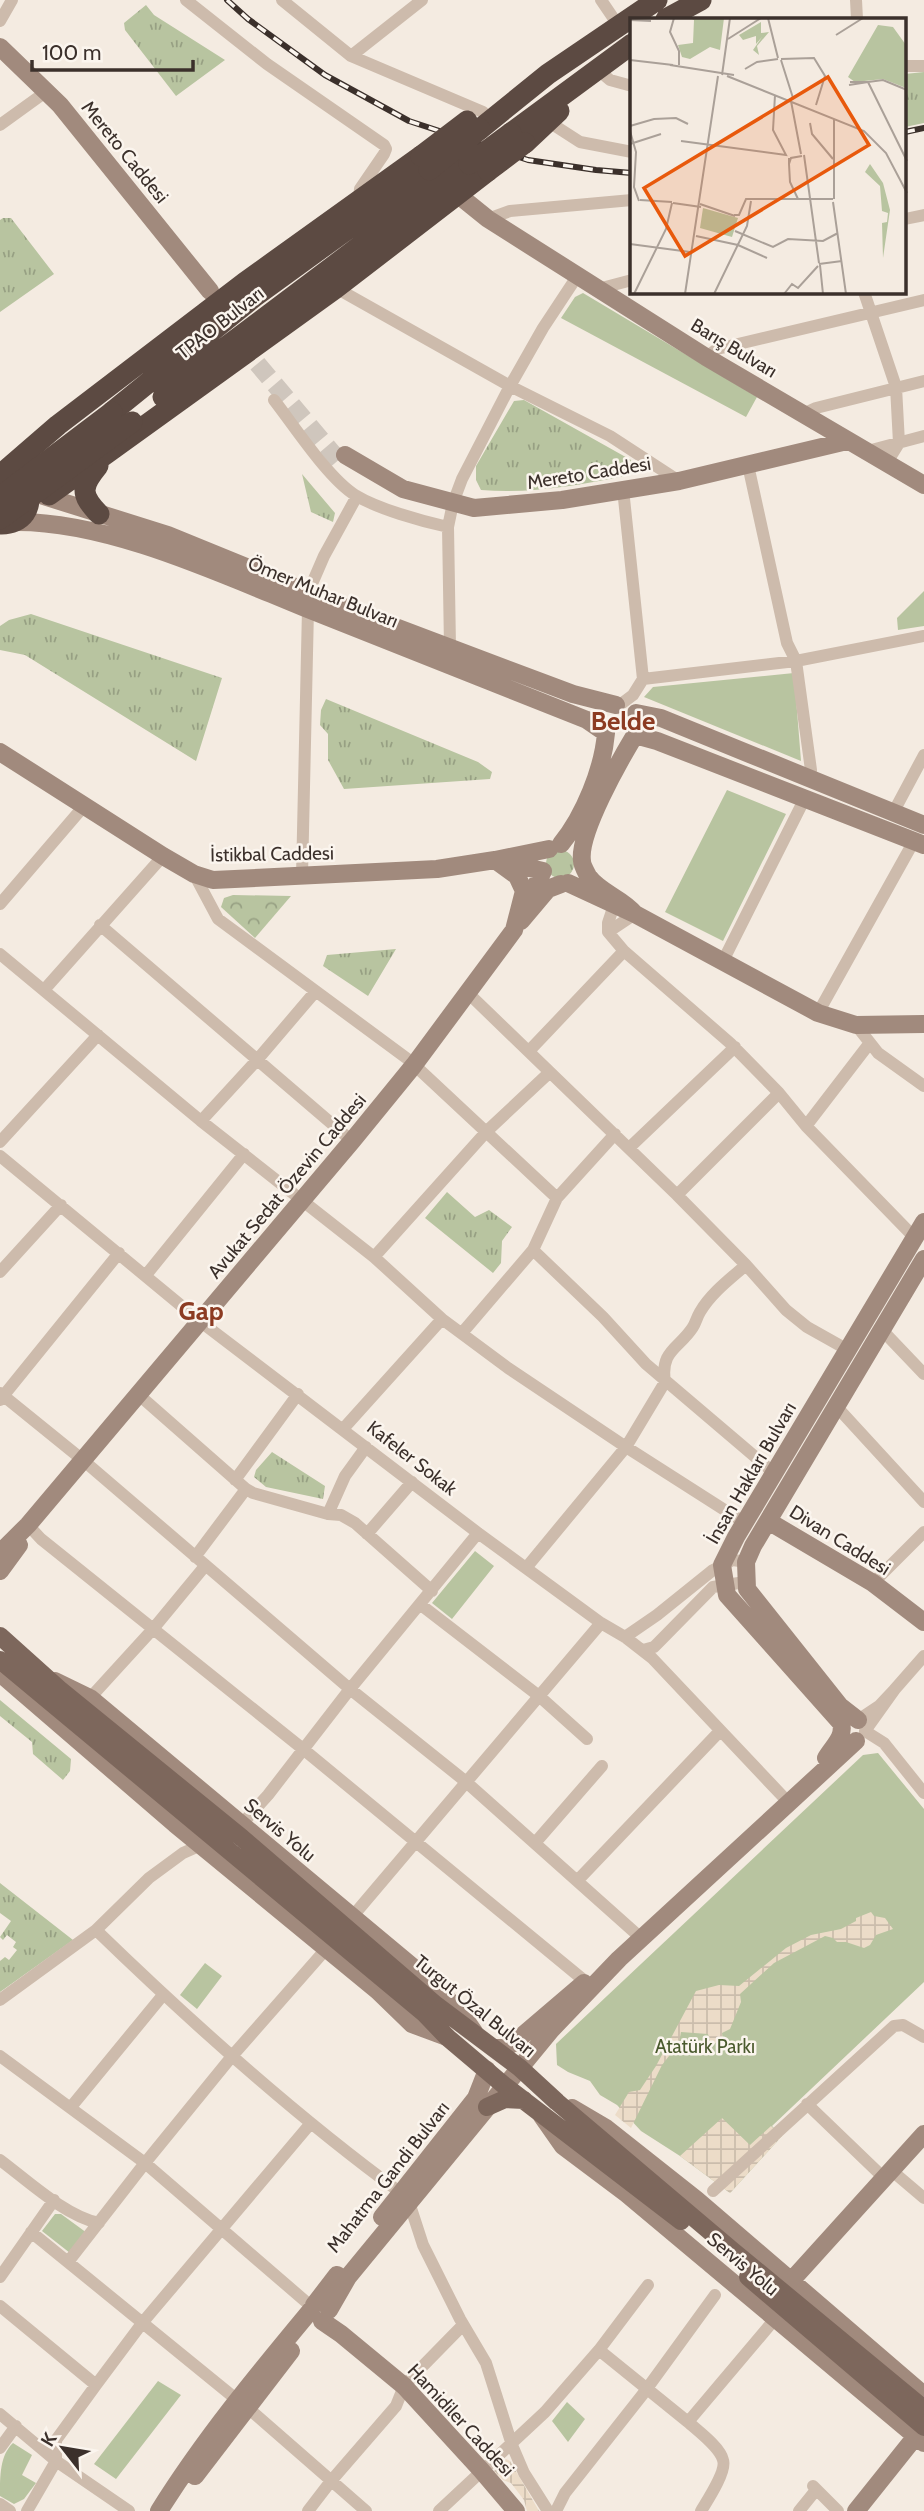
<svg xmlns="http://www.w3.org/2000/svg" width="924" height="2511" viewBox="0 0 924 2511" font-family="Cabin,sans-serif">
	<style>
		.grass { fill: url(#grass-tufts) }
		.forest { fill: url(#forest-crowns) }
		.green { fill: #b8c4a0 }
		.plaza { fill: url(#plaza-grid) }
		.lines { fill: none; stroke-linecap: round; stroke-linejoin: round }
		.secondary-tunnel { stroke: #cfc6bd; stroke-width: 18; stroke-dasharray: 18 9; stroke-linecap: butt }
		.street { stroke: #cdbbac; stroke-width: 12 }
		.secondary { stroke: #a18a7d; stroke-width: 18 }
		.primary { stroke: #7d675c; stroke-width: 18 }
		.highway { stroke: #5c4a42; stroke-width: 21 }
		.rail-casing { stroke: #3b302b; stroke-width: 6 }
		.rail { stroke: #fbf5ee; stroke-width: 3.5; stroke-dasharray: 10; stroke-linecap: butt }
		.highway-bridge { stroke: #5c4a42; stroke-width: 21 }
		.labels { text-anchor: middle; dominant-baseline: central; stroke-width: 5; stroke-linejoin: round; paint-order: stroke }
		.street-label { font-size: 19px; fill: #3b302b; stroke: #fbf5ee }
		.park-label { font-size: 19px; fill: #4a5a2e; stroke: #fbf5ee }
		.district-label { font-size: 26px; font-weight: bold; fill: #8c3b22; stroke: #fbf5ee }
		.inset-road { fill: none; stroke: #aaa098; stroke-width: 2 }
		.view { fill: #e8590c; fill-opacity: 0.15; stroke: #e8590c; stroke-width: 3.5 }
		.inset-edge { fill: none; stroke: #3b302b; stroke-width: 3.5 }
	</style>
	<defs>
		<pattern id="grass-tufts" width="24" height="20" patternUnits="userSpaceOnUse" patternTransform="scale(1.75)"><rect width="24" height="20" fill="#b8c4a0"/><path d="M3 7l-1-3M5 7V3M7 7l1-3M15 17l-1-3M17 17v-4M19 17l1-3" fill="none" stroke="#97a083"/></pattern>
		<pattern id="forest-crowns" width="20" height="18" patternUnits="userSpaceOnUse" patternTransform="scale(1.75)"><rect width="20" height="18" fill="#b8c4a0"/><path d="M2 6a3 3 0 1 1 6 0M12 15a3 3 0 1 1 6 0" fill="none" stroke="#97a083"/></pattern>
		<pattern id="plaza-grid" width="8" height="8" patternUnits="userSpaceOnUse" patternTransform="scale(1.75)"><rect width="8" height="8" fill="#ecdcc8"/><path d="M0 4h8M4 0v8" fill="none" stroke="#cbbdac"/></pattern>
	</defs>
	<rect width="100%" height="100%" fill="#f4ebe1"/>
	<path class="grass" d="M146,5l8,10 71,45 -49,36 -51,-66 -1,-7z
		M924,72v51l-19,4v-53z
		M3,218h8l43,56 -54,38v-92z
		M524,400l107,60 -7,16c-48,10 -95,18 -143,14l-5,-10v-14l38,-65z
		M302,474l33,39 -2,9 -22,-10z
		M31,614l191,64 -26,83 -171,-106 -25,-5v-24l9,-6z
		M326,699l152,63 14,10 -2,7 -146,10 -16,-29v-26l-8,-9 1,-15z
		M546 864a14 14 0 1 1 28 0a14 14 0 1 1-28 0Z
		M396,949l-28,47 -45,-30 4,-11z
		M447,1192l28,25 14,-7 23,17 -10,14 -1,22 -8,10 -68,-55z
		M272,1452l53,34 -2,13 -57,-12 -12,-10 2,-7z
		M0,1700l71,59 -1,12 -7,9 -30,-26 -1,-12 -32,-26z
		M0,1883l73,57 -73,52v-31l5,-4 4,3 8,-10 -4,-3 3,-5 -9,-7 -4,5 -3,-3 11,-16 -11,-8z"/>
	<path class="forest" d="M233,895l58,1 -36,42 -34,-31 3,-9z"/>
	<path class="green" d="M583,293l174,104 -11,20 -185,-99 14,-21z
		M924,591v35l-26,4 -1,-12z
		M794,673l7,88 -157,-64 9,-10z
		M727,790l59,24 -63,127 -58,-29z
		M475,1551l19,15 -42,53 -20,-16z
		M878,1753l46,56v173l-152,144 10,10 -52,57 -50,-37 -39,-25 -24,-26 -17,-10 -10,-14 -22,-9 -11,-7 -1,-21 307,-289z
		M205,1963l17,13 -25,33 -17,-14z
		M55,2214h6l26,19 -17,20 -28,-22z
		M158,2381l23,14 -65,84 -22,-15z
		M567,2402l18,17 -17,23 -16,-21z
		M13,2443l19,12 -10,20 14,8 -12,16 -10,5 -14,-8c0,-20 0,-41 13,-53z"/>
	<path class="plaza" d="M871,1912l3,4 11,2 8,11 -17,6 -6,10 -6,3 -18,-6h-9l-4,-4 -8,-2 -51,27 -34,31 1,8 -11,27 -8,4 1,8 -12,3 -3,-10 -27,-2 -2,11 -17,22 -31,63 -16,-13 14,-23 11,-2 16,-24 40,-75 23,-6 20,1 47,-38 25,-13 30,-6 15,-8v-3z
		M722,2118l28,27 21,-19 11,10 -52,57 -50,-37z
		M506,2459l4,2 29,50h-12l-3,-11 -13,-17 -8,-3 -9,-9z"/>
	<g class="lines">
		<path class="secondary-tunnel" d="M240,343l100,119"/>
		<path class="street" d="M186,0l81,64 117,81 2,4 -2,5 -24,35 -1,11
			M282,0l69,56 132,56
			M601,0l17,25
			M856,0l1,19
			M0,21l12,-21
			M351,56l71,-56
			M905,66h19
			M597,69l13,11 22,6
			M549,122l31,20 52,10
			M0,125l47,-34
			M488,219l22,-8 122,-11
			M905,219l19,-4
			M336,288l174,98 100,50 69,45
			M598,289l34,-9
			M864,292l32,95 3,56 -13,21
			M706,357l11,-8 207,-49
			M274,400c21,27 54,78 81,95 23,14 66,26 93,32
			M803,414l13,-6 108,-27
			M864,452l60,-16
			M748,465l39,178 9,18 15,109 -2,8
			M308,593l16,-37 33,-60
			M450,647l-2,-120 5,-24 9,-24 48,-93 33,-58 35,-53
			M643,679l153,-18 128,-25
			M621,704l12,-9 10,-16 -20,-190
			M893,813l31,-58
			M194,874l24,45 191,141 148,138
			M302,876l6,-267
			M0,904l84,-98
			M614,905l-6,18v9l16,19 106,92 49,50 27,33 109,112
			M100,925l252,216
			M608,932l27,-18
			M0,954l201,167 173,136 68,62 66,49 118,79 119,76
			M723,961l82,-163
			M44,990l119,-134
			M468,993l209,202 69,70 40,45 21,17 41,23
			M818,1013l96,-172
			M856,1025l22,28 46,33
			M529,1051l95,-100
			M201,1121l56,-61 58,-68
			M806,1126l63,-82
			M0,1142l98,-107
			M629,1148l106,-101
			M0,1156l201,166 277,211 123,90 24,14 27,21 137,145
			M677,1195l102,-102
			M533,1250l70,67 43,47 128,109
			M374,1257l113,-126 63,-59
			M0,1272l61,-67
			M146,1275l98,-121
			M882,1330l42,44
			M462,1333l71,-83 24,-52 58,-64
			M0,1393l84,68 266,228 115,92 176,157
			M139,1395l107,94 7,4 75,21 13,1 14,8 77,68
			M0,1400l119,-147
			M836,1406l88,96
			M343,1429l99,-110
			M235,1480l63,-86
			M328,1514l17,-38 21,-29
			M28,1525l13,14 262,210 283,233
			M367,1534l45,-52
			M195,1557l51,-68
			M526,1568l100,-121 39,-65c-5,-32 14,-33 28,-55 3,-5 4,-10 7,-15 11,-19 30,-33 46,-47
			M873,1583l51,-51
			M421,1605l118,91 48,43
			M625,1637l32,-22 56,-45 20,-10 13,2
			M643,1650l11,-3 5,-5 54,-55 32,-5
			M895,1689l29,-33
			M90,1698l63,-69 52,-63
			M858,1720l21,-14 16,-17 -30,42 19,12 40,50
			M241,1825l27,-30 82,-106 128,-156
			M535,1843l67,-77
			M578,1880l142,-149
			M352,1917l249,-294
			M96,1930c96,93 197,184 305,263
			M0,2000l96,-70 53,-52 34,-25 18,-8
			M0,2056l145,107 167,144
			M807,2104l77,74
			M71,2107l92,-112
			M0,2160c27,20 65,56 99,63
			M891,2170l33,28
			M713,2191l181,-165 9,-1 21,12
			M409,2202l14,43 37,74 26,44 26,82 12,28 24,38
			M31,2232l205,167
			M68,2262l77,-99 88,-108 94,-107
			M0,2277l54,-77
			M0,2306l96,79
			M599,2350l89,72
			M248,2408l118,103
			M0,2414l56,47 73,50
			M0,2448l16,-22
			M813,2486l25,25
			M0,2504l10,7
			M27,2511l29,-50v-21l40,-55 47,-63 168,-199
			M308,2511l23,-30 65,-75 8,-20 9,-10 50,-51
			M439,2511l106,-99 54,-62 49,-65
			M556,2511l9,-18 78,-99 72,-99
			M701,2511c6,-10 26,-40 22,-51 -3,-13 -25,-29 -35,-38l87,-103
			M799,2511l17,-21"/>
		<path class="secondary" d="M0,47l60,58 150,186
			M457,194l31,25 218,138 218,128
			M345,455l58,34 71,19 88,-8 117,-19 168,-40
			M37,494l131,41 198,81 207,78 43,11
			M15,522c93,-1 204,51 290,86 94,38 188,75 282,112l19,13c-3,36 -22,83 -45,111
			M636,713l25,5 263,107
			M0,752l163,104 31,18 19,6 224,-11 58,-9 22,16 7,15 -10,39 -100,135 -62,76 -324,384 -28,28
			M568,883l67,31c-13,-16 -35,-21 -47,-38 -2,-4 -6,-11 -6,-15 -4,-28 38,-101 53,-126l22,6 267,104
			M526,906l17,-35 -48,-11 54,-11
			M635,914l183,99 38,12 68,-1
			M521,921l27,-32 13,-5
			M768,1521l105,62 51,39
			M0,1571l19,-26
			M0,1673l175,151 203,167 34,33 35,13
			M55,1681l35,17 325,271 43,40 16,23
			M858,1720l-18,-14 -93,-117 -1,-27 7,-16 171,-287
			M826,1758c7,-12 19,-21 15,-35l-114,-128 -5,-30 14,-28 188,-315
			M494,2048h10l11,-6 69,-59
			M572,2108l34,20 91,72 227,195
			M542,2116l21,30 64,48 297,249
			M382,2217l94,-119 11,-28
			M791,2281l133,-147
			M314,2305l23,-30
			M329,2310l19,-33 203,-247 68,-71 237,-218
			M322,2321l19,13 63,52 77,84 35,41
			M195,2476l96,-125
			M159,2511c45,-72 98,-136 152,-201
			M856,2511l60,-75"/>
		<path class="primary" d="M0,1636l59,53 183,149 194,167 84,63 37,34 176,149 191,158
			M0,1660l424,353 23,24 58,49 176,135
			M487,2107l18,-8 19,1
			M748,2277l176,150"/>
		<path class="highway" d="M666,19l35,-19
			M480,129l68,-55 109,-74
			M511,133l121,-89
			M525,143l34,-32
			M163,397l47,-38 259,-195
			M112,412l142,-115 175,-127
			M98,466c-17,21 -18,28 1,48
			M0,475l58,-50 186,-142 177,-127
			M49,495l287,-207 152,-117
			M0,524c22,1 35,-17 26,-37"/>
		<defs>
			<path id="rail" d="M227,0l21,19 77,56 84,46 119,39 68,10 36,3
				M905,132l19,-4"/>
		</defs>
		<use href="#rail" class="rail-casing"/>
		<use href="#rail" class="rail"/>
		<path class="highway-bridge" d="M421,156l46,-35
			M469,164l42,-31
			M429,170l51,-41
			M488,171l37,-28
			M0,497l112,-85
			M0,519l132,-97"/>
	</g>
	<g class="labels">
		<g class="street-label">
			<text transform="translate(125 152) rotate(51)">Mereto Caddesi</text>
			<text transform="translate(220 323) rotate(-38)">TPAO Bulvarı</text>
			<text transform="translate(734 348) rotate(31)">Barış Bulvarı</text>
			<text transform="translate(589 473) rotate(-9)">Mereto Caddesi</text>
			<text transform="translate(323 592) rotate(22)">Ömer Muhar Bulvarı</text>
			<text transform="translate(272 854) rotate(-1)">İstikbal Caddesi</text>
			<text transform="translate(287 1186) rotate(-50)">Avukat Sedat Özevin Caddesi</text>
			<text transform="translate(412 1458) rotate(38)">Kafeler Sokak</text>
			<text transform="translate(751 1473) rotate(-60)">İnsan Hakları Bulvarı</text>
			<text transform="translate(840 1540) rotate(32)">Divan Caddesi</text>
			<text transform="translate(280 1830) rotate(40)">Servis Yolu</text>
			<text transform="translate(475 2006) rotate(39)">Turgut Özal Bulvarı</text>
			<text transform="translate(388 2177) rotate(-52)">Mahatma Gandi Bulvarı</text>
			<text transform="translate(743 2264) rotate(40)">Servis Yolu</text>
			<text transform="translate(461 2420) rotate(47)">Hamidiler Caddesi</text>
		</g>
		<g class="park-label">
			<text x="705" y="2046">Atatürk Parkı</text>
		</g>
		<g class="district-label">
			<text x="623" y="721">Belde</text>
			<text x="201" y="1311">Gap</text>
		</g>
	</g>
	<g transform="translate(630 18)">
		<rect width="276" height="276" fill="#f4ebe1"/>
		<path d="M131,4v11l8,-1 -12,14 2,9 -6,-5 9,-13 -6,7v-8l-13,4 -4,-5z" fill="#b8c4a0"/>
		<path d="M60,0h34l-4,32 -10,-3 -20,12 -8,-2 -4,-12 15,-2 1,-23zM248,7l15,2 13,18v43l-23,-9 -28,3 -7,-5zM240,146l13,19 7,27 -7,48 -1,-35 5,-1 1,-9 -6,-2 -2,-25 -15,-14zM73,190l35,10 -6,19 -32,-9z" fill="#b8c4a0"/>
		<path class="inset-road" d="M44,0l-4,14 9,19v14M138,0l10,40M0,2l21,1M206,17l27,-17M98,21l33,-21M151,41l33,-1 11,18 -9,29M0,42l43,5M151,42l12,38M40,47l64,10M115,51l12,-7 21,-3M92,57l8,-57M97,58l137,55 22,22 21,40M219,67l19,-3h-18M277,72l-24,-10 -15,2 39,79M161,83l10,53M180,105l2,11 21,25M0,108l24,-7 22,-1 12,6M0,113l6,21 -2,35 5,14M51,123l105,14 -13,-25 2,-35M0,126l31,-10M174,137l15,108M159,140v6l2,-6 11,-2M159,146l1,18 8,17M204,181v-80M10,182l32,2M203,184l13,92M43,185l28,4M70,186l35,12M104,197h5l7,-16h87M105,213l38,16 15,-8 35,2 15,-8M66,218l42,9 29,13M0,226l60,8M189,246l23,-3M190,247l3,29M4,276l32,-65 6,-26M55,276l33,-218M84,276l33,-68 4,-25M154,276l8,-10 6,4 20,-22"/>
		<path class="view" d="M198,59l41,68 -184,111 -41,-68z"/>
		<rect width="276" height="276" class="inset-edge"/>
	</g>
	<g transform="translate(63 2448) rotate(301)" stroke="#fbf5ee" stroke-width="5" paint-order="stroke">
	<path d="M0-5L12 26L0 18L-12 26Z" fill="#3b302b"/>
	<text y="-10" font-size="19" font-weight="bold" text-anchor="middle" fill="#3b302b">K</text>
	</g>
	<path d="M32 60v10h161v-10" fill="none" stroke="#3b302b" stroke-width="3.5"/>
	<text x="42" y="60" font-size="21" fill="#3b302b" stroke="#fbf5ee" stroke-width="5" paint-order="stroke">100 m</text>
</svg>
